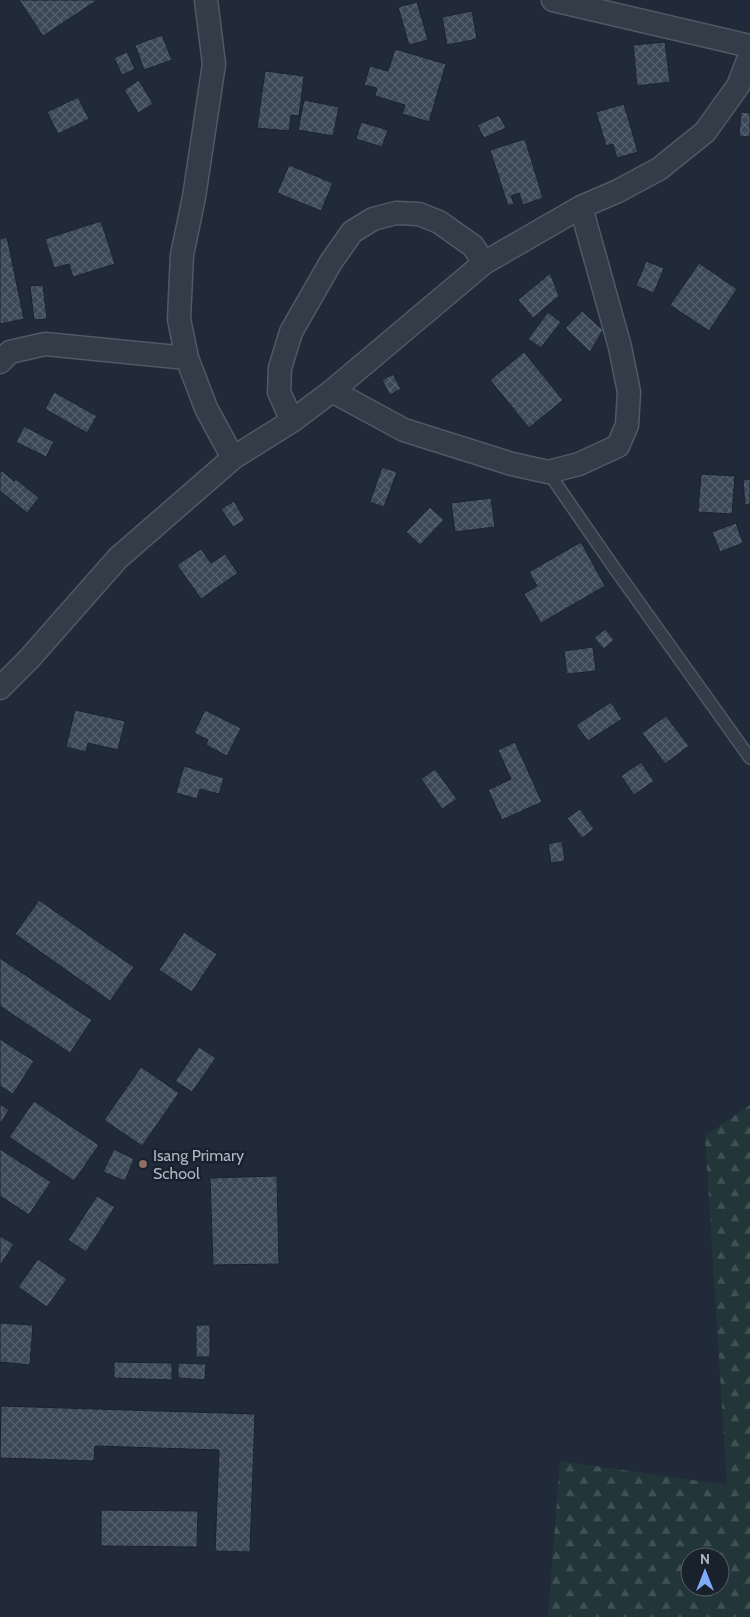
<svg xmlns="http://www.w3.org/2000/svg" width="750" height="1617" viewBox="0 0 750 1617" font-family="Cabin,sans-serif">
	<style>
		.forest { fill: url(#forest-firs); fill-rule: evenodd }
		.building { fill: url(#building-cross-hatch); stroke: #1b232f }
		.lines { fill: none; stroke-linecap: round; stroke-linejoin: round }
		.lane-casing { stroke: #515966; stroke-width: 14 }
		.street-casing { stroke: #515966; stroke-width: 25 }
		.lane { stroke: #343c48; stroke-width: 11 }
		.street { stroke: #343c48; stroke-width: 22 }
		.education-dot { fill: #8d6e63; stroke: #19212d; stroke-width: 2 }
		.labels { text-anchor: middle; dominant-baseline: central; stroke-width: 5; stroke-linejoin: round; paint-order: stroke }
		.poi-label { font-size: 16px; fill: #aeb6c5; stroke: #19212d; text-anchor: start }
	</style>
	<defs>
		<pattern id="forest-firs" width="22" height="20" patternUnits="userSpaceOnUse" patternTransform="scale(1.25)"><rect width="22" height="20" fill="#223639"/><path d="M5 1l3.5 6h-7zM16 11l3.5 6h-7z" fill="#405154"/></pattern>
		<pattern id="building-cross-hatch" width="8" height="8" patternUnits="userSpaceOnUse" patternTransform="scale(1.25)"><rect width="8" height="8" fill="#3c4858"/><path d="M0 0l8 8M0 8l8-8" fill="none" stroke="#56606e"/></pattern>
	</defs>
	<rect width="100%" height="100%" fill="#202a38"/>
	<path class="forest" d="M750,1105v512h-202l12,-156 167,24 -22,-349zM690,1557h30v30h-30z"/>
	<path class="building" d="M19,0h77v1l-53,35z
		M417,2l11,38 -19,5 -11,-38z
		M472,11l5,28 -30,6 -5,-28z
		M162,35l10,25 -28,10 -9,-25z
		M665,42l5,40 -33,4 -4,-41z
		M395,49l51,15 -17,58 -27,-8 3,-9 -30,-9 2,-8 -13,-3 6,-19 18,5z
		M127,52l8,17 -13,6 -8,-17z
		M265,71l39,5 -5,40 -8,-1 -2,16 -32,-3z
		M139,80l14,24 -15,9 -14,-23z
		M78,97l11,22 -31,15 -11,-22z
		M304,100l35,7 -6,29 -35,-6z
		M624,104l14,48 -21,6 -4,-14 -7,2 -10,-34z
		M741,112l9,1v24l-11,-1z
		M499,115l7,13 -22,10 -7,-13z
		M361,122l27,8 -6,17 -26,-8z
		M525,139l18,59 -20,7 -4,-12 -8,3 3,8 -6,2 -18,-56z
		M289,165l44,18 -12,28 -44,-18z
		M101,221l14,43 -42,13 -4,-13 -15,4 -9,-29z
		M7,237l17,82 -24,5v-85z
		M646,261l18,7 -10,25 -18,-7z
		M699,263l38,26 -28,42 -39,-26z
		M550,273l9,23 -26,22 -15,-18z
		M43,285l4,34 -13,1 -4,-34z
		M582,311l21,19 -13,22 -25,-24z
		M548,312l13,10 -20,26 -13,-9z
		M524,352l39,48 -34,28 -39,-48z
		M393,374l8,15 -11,6 -8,-15z
		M54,392l43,24 -10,17 -42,-24z
		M24,426l30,16 -8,15 -30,-15z
		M382,467l15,5 -13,35 -14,-5z
		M2,471l12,10 2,-2 23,19 -12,15 -27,-22v-18z
		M701,474l34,2 -3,38 -34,-2z
		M750,479v25l-5,1 -2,-25z
		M491,498l4,29 -40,5 -4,-29z
		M234,501l11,19 -12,7 -12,-18z
		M430,507l14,13 -24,25 -14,-13z
		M736,523l7,20 -23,9 -8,-20z
		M581,542l24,44 -64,37 -17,-29 13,-8 -8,-14z
		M201,549l10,14 14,-9 13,19 -37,26 -24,-34z
		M605,629l9,11 -10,9 -10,-11z
		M593,647l3,24 -29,3 -3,-23z
		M611,702l11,17 -34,22 -12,-16z
		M75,710l50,11 -7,29 -30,-7 -2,9 -20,-5z
		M205,710l36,18 -14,28 -21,-11 2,-5 -14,-7z
		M666,716l23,30 -24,18 -23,-31z
		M515,742l27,60 -40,18 -14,-30 23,-11 -13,-29z
		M641,762l13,19 -20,14 -13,-19z
		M184,766l40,12 -5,16 -19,-5 -3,10 -21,-6z
		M435,769l22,30 -15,10 -21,-30z
		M580,809l14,20 -12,9 -15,-20z
		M562,841l3,20 -14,2 -3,-19z
		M39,900l95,67 -24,34 -95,-67z
		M184,932l33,22 -25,38 -33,-22z
		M0,958l92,62 -22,33 -70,-47z
		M0,1039l34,22 -21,33 -13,-8z
		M199,1047l17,11 -24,34 -17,-11z
		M141,1067l38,26 -37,53 -38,-26z
		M34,1101l65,44 -25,36 -65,-44z
		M0,1104l9,6 -9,14z
		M0,1149l51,33 -22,33 -29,-19z
		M114,1149l20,10 -9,22 -22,-9z
		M277,1176l2,88 -66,1 -3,-87z
		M97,1196l18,11 -29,45 -18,-12z
		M0,1236l14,8 -14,22z
		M38,1259l29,20 -20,28 -29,-20z
		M0,1323l33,2 -3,40 -30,-3z
		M196,1325h14v32h-14z
		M114,1362l58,1v17l-58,-2z
		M178,1363l28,1 -1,16 -27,-2z
		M1,1406l254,8 -5,138 -35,-1 4,-101 -124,-4 -1,15 -94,-3z
		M101,1510l97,1 -1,36 -96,-1z"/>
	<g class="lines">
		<defs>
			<path id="lane" d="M548,472l67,97 135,189"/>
			<path id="street" d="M206,0l8,64 -20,133 -12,58 -3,64 8,39 19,50 27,50
				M553,0l197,46
				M0,362l10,-10 35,-8 142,14
				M332,391l72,39 108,34 36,8 31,-8 39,-18 9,-21 2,-33 -9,-45 -39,-140
				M292,421l-13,-29 1,-24 11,-36 40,-70 21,-30 21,-13 23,-6 23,1 20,8 34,24 11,17
				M0,688l29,-29 89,-101 115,-100 59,-37 40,-30 152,-128 97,-56 37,-16 41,-22 46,-37 33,-46 12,-31"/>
		</defs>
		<use href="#lane" class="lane-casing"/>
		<use href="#street" class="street-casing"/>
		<use href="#lane" class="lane"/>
		<use href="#street" class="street"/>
	</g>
	<circle class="education-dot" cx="143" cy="1164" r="5"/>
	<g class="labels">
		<g class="poi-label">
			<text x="153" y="1155">Isang Primary<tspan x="153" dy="18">School</tspan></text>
		</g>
	</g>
	<g transform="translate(705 1572)"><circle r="24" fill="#19212d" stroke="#555d6a"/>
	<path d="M0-4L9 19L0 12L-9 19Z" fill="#7facf9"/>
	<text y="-8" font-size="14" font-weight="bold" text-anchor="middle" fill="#aeb6c5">N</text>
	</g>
</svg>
